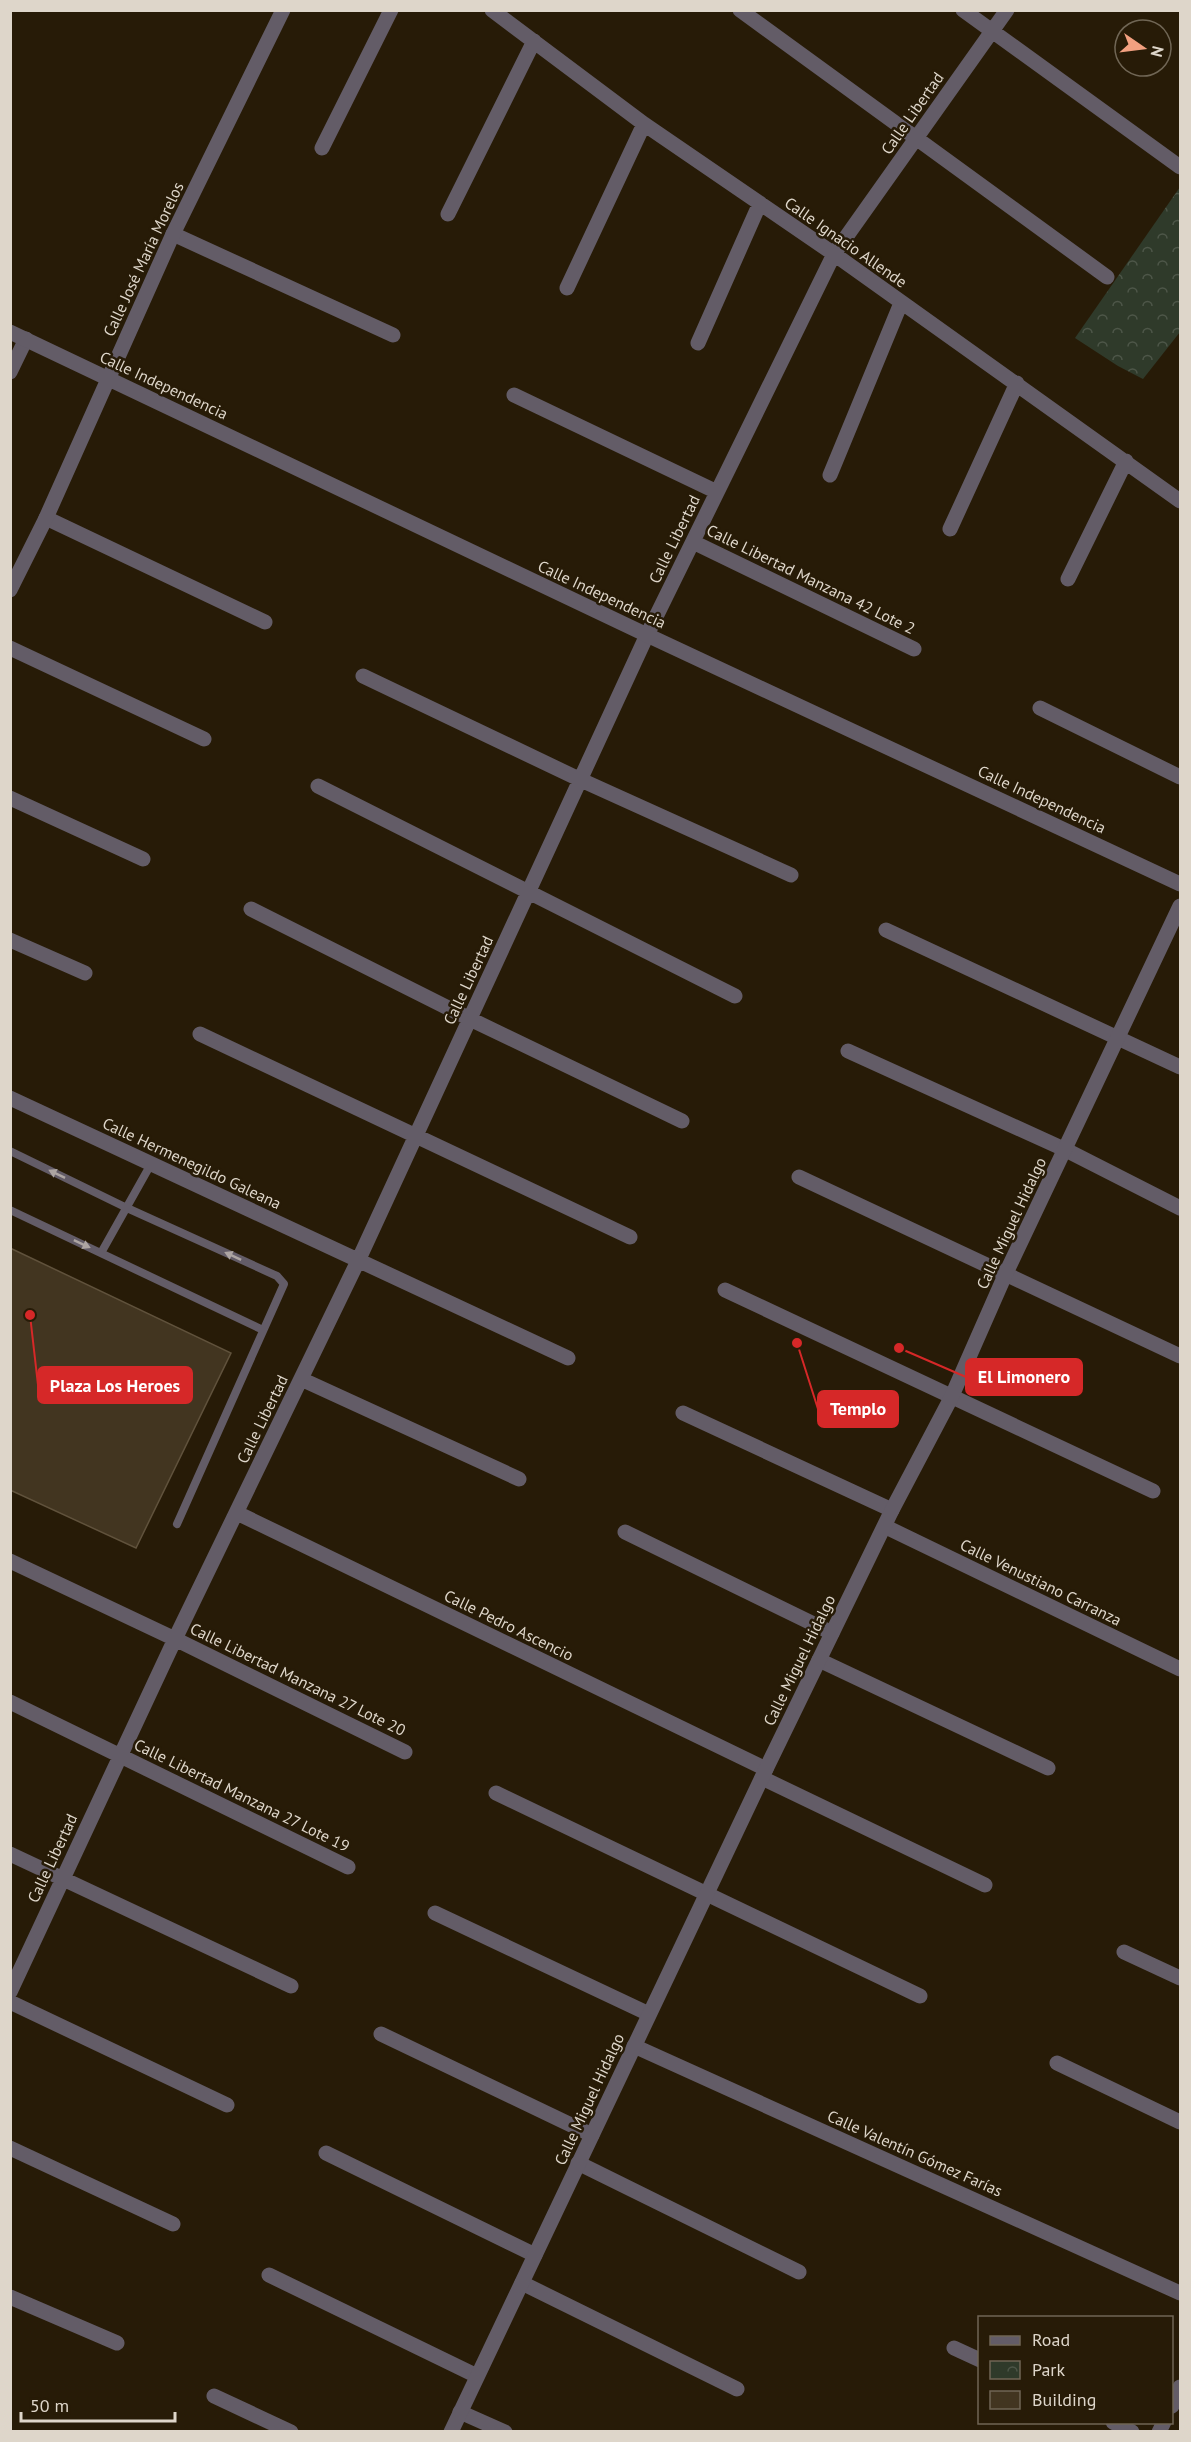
<svg xmlns="http://www.w3.org/2000/svg" width="1191" height="2442" viewBox="0 0 1191 2442" font-family="'PT Sans',sans-serif">
	<style>
		.park { fill: url(#park-crowns) }
		.building { fill: #423520; stroke: #60523c; stroke-width: 1.5 }
		.lines { fill: none; stroke-linecap: round; stroke-linejoin: round }
		.service { stroke: #635c67; stroke-width: 8 }
		.minor { stroke: #635c67; stroke-width: 15 }
		.tertiary { stroke: #635c67; stroke-width: 15 }
		.oneway { fill: #ada5a2 }
		.labels { text-anchor: middle; dominant-baseline: central; stroke-width: 5; stroke-linejoin: round; paint-order: stroke }
		.street-label { font-size: 16px; fill: #ded6ca; stroke: #271b07 }
		.leader { fill: none; stroke: #d62828; stroke-width: 2 }
		.callout-dot { fill: #d62828; stroke: #271b07; stroke-width: 2 }
		.callout { fill: #d62828; stroke: #d62828; stroke-width: 2 }
		.callout-label { font-size: 18px; text-anchor: middle; font-weight: bold; fill: #fff }
	</style>
	<defs>
		<pattern id="park-crowns" width="20" height="18" patternUnits="userSpaceOnUse" patternTransform="scale(1.5)"><rect width="20" height="18" fill="#2f3a2a"/><path d="M2 6a3 3 0 1 1 6 0M12 15a3 3 0 1 1 6 0" fill="none" stroke="#4d5648"/></pattern>
	</defs>
	<rect width="100%" height="100%" fill="#271b07"/>
	<path class="park" d="M1180,187v145l-37,47 -25,-13 -43,-28z"/>
	<path class="building" d="M10,1248l221,105 -95,195 -126,-58z"/>
	<g class="lines">
		<path class="service" d="M10,1151l117,57 150,68 7,8 -107,240
			M10,1210l253,120
			M101,1253l50,-89"/>
		<path class="minor" d="M492,10l152,114 190,130 346,247
			M740,10l367,267
			M963,10l217,157
			M322,148l69,-138
			M448,214l86,-173
			M173,234l220,101
			M567,288l77,-164
			M698,343l62,-140
			M10,372l16,-33
			M514,395l203,97
			M830,475l71,-172
			M46,518l219,104
			M950,529l67,-146
			M693,542l221,107
			M1068,579l58,-118
			M10,648l194,91
			M363,676l218,104 210,95
			M1040,708l140,69
			M318,786l417,210
			M10,798l133,61
			M251,909l219,110 212,102
			M886,930l294,137
			M10,940l75,33
			M200,1034l430,203
			M848,1051l218,99 114,58
			M10,1098l558,260
			M799,1177l381,179
			M725,1290l428,201
			M301,1379l218,100
			M683,1413l209,97
			M237,1513l529,256
			M886,1527l294,142
			M625,1532l207,101
			M10,1561l165,78 230,113
			M819,1660l229,108
			M10,1702l338,165
			M762,1778l223,107
			M496,1793l424,203
			M10,1854l281,132
			M435,1913l214,101
			M1124,1952l56,26
			M10,1992l165,-353 183,-378 289,-626 187,-381 173,-244
			M10,2002l217,103
			M381,2034l211,101
			M634,2046l546,247
			M1057,2063l123,59
			M10,2148l163,76
			M326,2153l209,102
			M578,2163l221,109
			M269,2275l208,101
			M522,2283l215,106
			M10,2297l107,46
			M954,2348l26,12
			M214,2396l77,36
			M1172,2406l8,-19
			M460,2412l45,20
			M1113,2422l19,10
			M1159,2432l5,-10"/>
		<path class="tertiary" d="M10,332l637,303 533,249
			M10,590l36,-72 127,-284 110,-224
			M451,2432l315,-663 126,-259 59,-112 55,-125 174,-367"/>
	</g>
	<defs><path id="oneway-solid" d="M-6-.8H1V-3.2L6.5 0L1 3.2V.8H-6Z" transform="scale(1.5)"/></defs>
	<g class="oneway">
		<use href="#oneway-solid" transform="translate(57 1174) rotate(-154)"/>
		<use href="#oneway-solid" transform="translate(82 1244) rotate(25)"/>
		<use href="#oneway-solid" transform="translate(233 1256) rotate(-155)"/>
	</g>
	<g class="labels">
		<g class="street-label">
			<text transform="translate(912 113) rotate(-55)">Calle Libertad</text>
			<text transform="translate(846 242) rotate(35)">Calle Ignacio Allende</text>
			<text transform="translate(143 259) rotate(-65)">Calle José María Morelos</text>
			<text transform="translate(164 385) rotate(25)">Calle Independencia</text>
			<text transform="translate(674 539) rotate(-64)">Calle Libertad</text>
			<text transform="translate(811 579) rotate(26)">Calle Libertad Manzana 42 Lote 2</text>
			<text transform="translate(602 594) rotate(25)">Calle Independencia</text>
			<text transform="translate(1042 799) rotate(25)">Calle Independencia</text>
			<text transform="translate(468 980) rotate(-65)">Calle Libertad</text>
			<text transform="translate(192 1163) rotate(25)">Calle Hermenegildo Galeana</text>
			<text transform="translate(1011 1223) rotate(-65)">Calle Miguel Hidalgo</text>
			<text transform="translate(262 1419) rotate(-64)">Calle Libertad</text>
			<text transform="translate(1041 1582) rotate(26)">Calle Venustiano Carranza</text>
			<text transform="translate(509 1625) rotate(26)">Calle Pedro Ascencio</text>
			<text transform="translate(799 1660) rotate(-64)">Calle Miguel Hidalgo</text>
			<text transform="translate(298 1679) rotate(26)">Calle Libertad Manzana 27 Lote 20</text>
			<text transform="translate(242 1795) rotate(26)">Calle Libertad Manzana 27 Lote 19</text>
			<text transform="translate(52 1858) rotate(-65)">Calle Libertad</text>
			<text transform="translate(589 2099) rotate(-65)">Calle Miguel Hidalgo</text>
			<text transform="translate(915 2153) rotate(24)">Calle Valentín Gómez Farías</text>
		</g>
	</g>
	<path class="leader" d="M899 1348L966 1377M30 1315L38 1385M797 1343L818 1409"/>
	<g class="callout-dot">
		<circle cx="899" cy="1348" r="6"/>
		<circle cx="30" cy="1315" r="6"/>
		<circle cx="797" cy="1343" r="6"/>
	</g>
	<g class="callout">
		<rect x="966" y="1359" width="116" height="36" rx="6"/>
		<rect x="38" y="1367" width="154" height="36" rx="6"/>
		<rect x="818" y="1391" width="80" height="36" rx="6"/>
	</g>
	<g class="callout-label">
		<text x="1024" y="1383">El Limonero</text>
		<text x="115" y="1392">Plaza Los Heroes</text>
		<text x="858" y="1415">Templo</text>
	</g>
	<rect width="1191" height="2442" fill="none" stroke="#ded6ca" stroke-width="24"/>
	<rect x="978" y="2316" width="195" height="108" fill="#271b07" stroke="#706655" stroke-width="1.5"/>
	<rect x="990" y="2336" width="30" height="9" fill="#635c67" stroke="#706655" stroke-width="1.5"/>
	<text x="1032" y="2346" font-size="18" fill="#ded6ca">Road</text>
	<rect x="990" y="2361" width="30" height="18" fill="url(#park-crowns)" stroke="#706655" stroke-width="1.5"/>
	<text x="1032" y="2376" font-size="18" fill="#ded6ca">Park</text>
	<rect x="990" y="2391" width="30" height="18" fill="#423520" stroke="#706655" stroke-width="1.5"/>
	<text x="1032" y="2406" font-size="18" fill="#ded6ca">Building</text>
	<g transform="translate(1143 48) rotate(104)"><circle r="28" fill="#271b07" stroke="#706655" stroke-width="1.5"/>
	<path d="M0-4.5L10 22L0 15L-10 22Z" fill="#f2a080"/>
	<text y="-9" font-size="16" font-weight="bold" text-anchor="middle" fill="#ded6ca">N</text>
	</g>
	<path d="M21 2412v9h154v-9" fill="none" stroke="#ded6ca" stroke-width="3"/>
	<text x="30" y="2412" font-size="18" fill="#ded6ca" stroke="#271b07" stroke-width="4.5" paint-order="stroke">50 m</text>
</svg>
